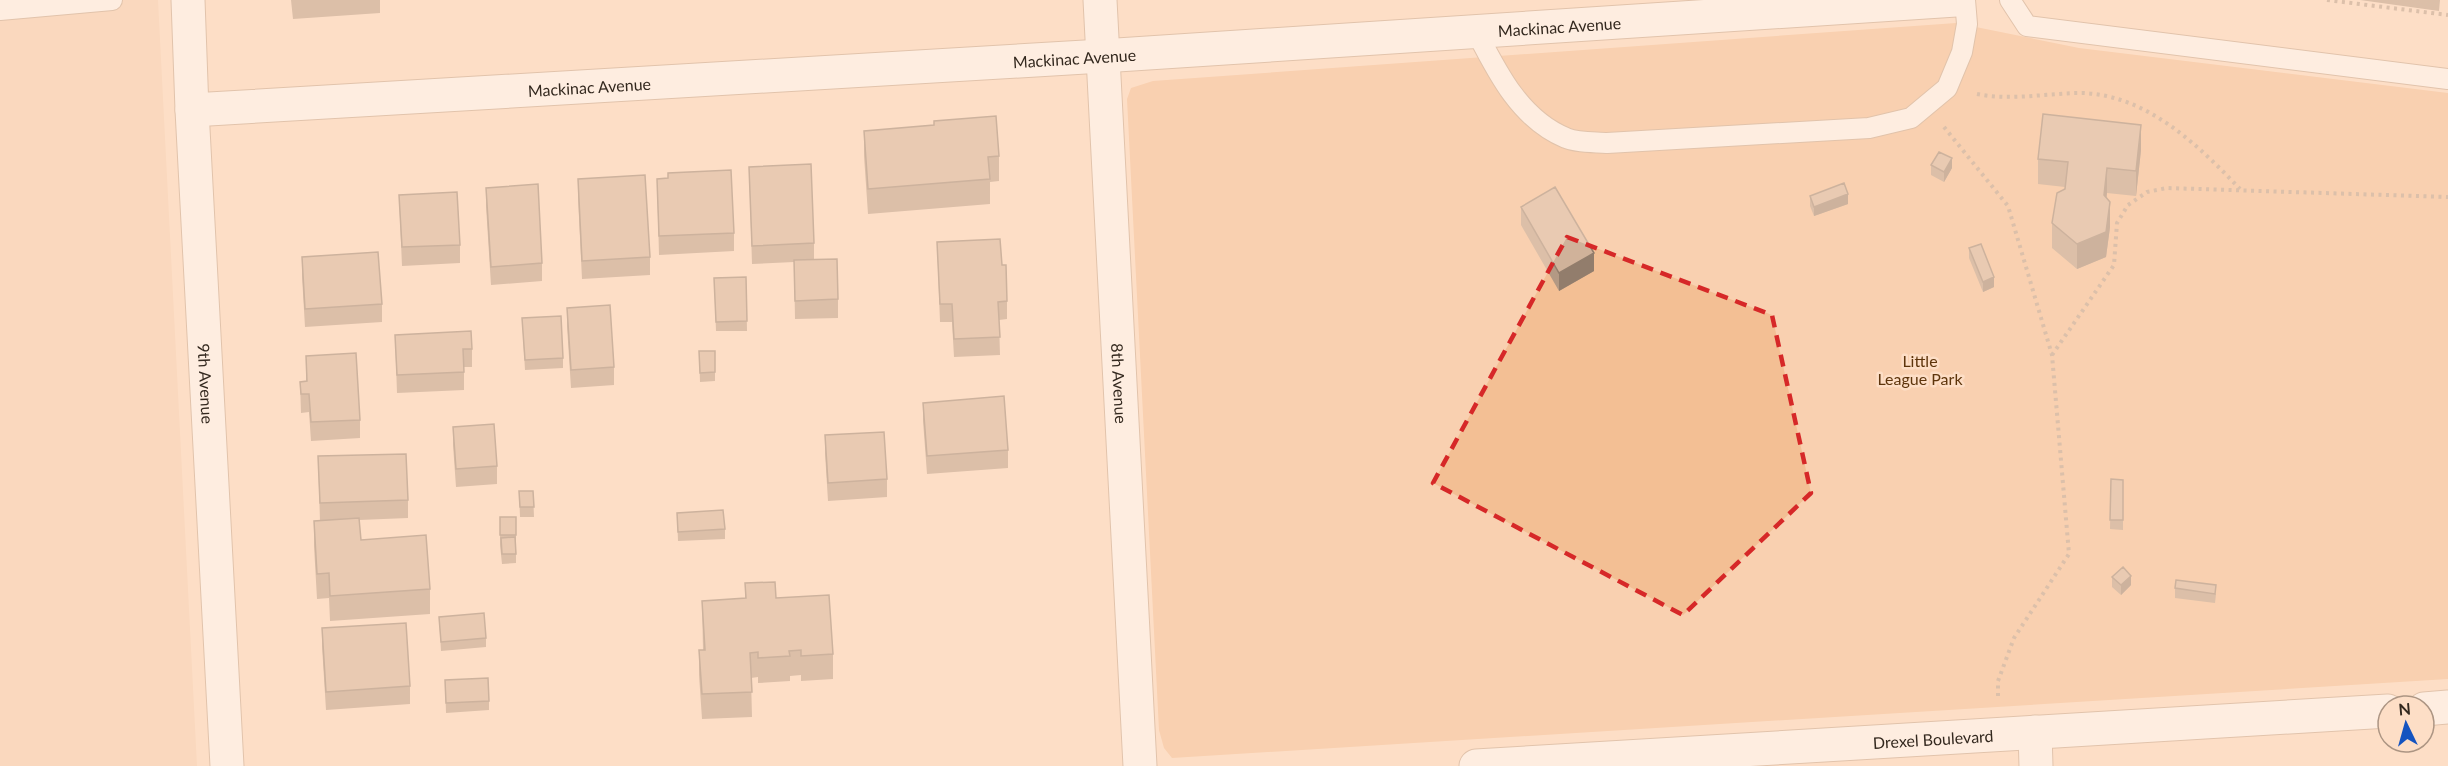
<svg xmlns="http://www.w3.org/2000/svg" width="2448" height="766" viewBox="0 0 2448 766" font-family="Lato,sans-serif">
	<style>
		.built { fill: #f6d1b3 }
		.green { fill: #f3bf94 }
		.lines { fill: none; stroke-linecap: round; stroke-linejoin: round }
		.service-casing { stroke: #c0a38b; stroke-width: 22 }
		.minor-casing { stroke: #c0a38b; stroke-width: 35 }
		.path { stroke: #b39b88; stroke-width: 4; stroke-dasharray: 3 4.5; stroke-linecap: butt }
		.service { stroke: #fff; stroke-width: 20 }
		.minor { stroke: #fff; stroke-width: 33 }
		.wall { fill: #b39984 }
		.shaded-wall { fill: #927d6c }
		.building { fill: #d0b29a; stroke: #927d6c; stroke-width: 1.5 }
		.marked { fill: none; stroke: #d62828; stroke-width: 4.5; stroke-dasharray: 12 8; stroke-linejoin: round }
		.labels { text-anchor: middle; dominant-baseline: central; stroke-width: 5; stroke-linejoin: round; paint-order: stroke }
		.street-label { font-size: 16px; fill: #33281e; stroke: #fddec6 }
		.park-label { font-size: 16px; fill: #5e350c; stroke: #fddec6 }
	</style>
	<rect width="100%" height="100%" fill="#fddec6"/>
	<path class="built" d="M0,0h158l39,766h-197z"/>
	<path class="green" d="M1956,23l123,25 369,45v586l-1276,79 -8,-10 -5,-18 -32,-631 4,-11 22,-7z"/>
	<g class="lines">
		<defs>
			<path id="service" d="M2010,0l17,26 421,53
				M0,10l112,-10
				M1476,31c21,41 44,88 90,107 11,5 29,4 41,5l262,-15 42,-10 36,-30 15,-36 5,-28 -2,-24"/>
			<g id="minor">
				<path id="s1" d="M188,0l4,110 35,656"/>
				<path id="s2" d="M1100,0l40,766"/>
				<path id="s3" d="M192,110l910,-54 854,-56"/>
				<path d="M2424,709l24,-2"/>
				<path d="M2035,732l1,34"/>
				<path id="s4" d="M1476,766l912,-55"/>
			</g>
		</defs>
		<use href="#service" class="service-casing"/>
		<use href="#minor" class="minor-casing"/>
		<path class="path" d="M2327,0l121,15
			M1977,94c35,7 70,-1 105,-1 65,2 116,52 158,96
			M1944,127l64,79 44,149 17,199 -55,84 -16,43v17
			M2052,355l62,-90 3,-42 11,-18 19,-13 20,-4 281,9"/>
		<use href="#service" class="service"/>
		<use href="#minor" class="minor"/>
	</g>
	<path class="wall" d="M291,0h89v13l-87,6z
		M2360,0h80l-1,11z
		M864,131l135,25v25l-9,1v22l-122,10 -4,-58z
		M2141,150l-5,46 -29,-3 -1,5 4,29 -4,30 -29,12 -25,-21v-25l13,-36 -27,-3v-25z
		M1931,165l21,3 -8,14 -13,-7z
		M749,167l65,76v17l24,39v19l-43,1 -1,-57 -42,2z
		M578,179l72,78v18l-68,4 -4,-82z
		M657,179l77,54v18l-75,4z
		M486,188l56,75v18l-51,4 -5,-79z
		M399,195l61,50v18l-58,3z
		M1810,196l38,8 -34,12 -4,-10z
		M1521,207l73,64 -35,20 -38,-66z
		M937,242l65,23 5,36v18l-8,1 1,35 -46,2 -2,-35h-12z
		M1969,248l25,39 -11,5 -14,-34z
		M302,257l80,47v18l-77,5 -3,-51z
		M746,277l1,54h-31l-2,-53z
		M567,308l47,59v18l-43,3 -4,-62z
		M522,318l41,40v10l-38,2z
		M395,335l77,14v18h-8v23l-67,3z
		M699,351h16v30l-15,1z
		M306,356l54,64v18l-49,3 -2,-29 -8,1 -1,-31 6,-1z
		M923,403l85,47v18l-81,6 -4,-53z
		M453,427l44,39v18l-41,3 -3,-42z
		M825,435l62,44v18l-59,4 -3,-48z
		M318,456l90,44v18l-49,2 2,20 69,49v25l-100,7 -1,-23 -12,1 -3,-53v-25h6z
		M2111,479l12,1v50l-13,-1z
		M519,491h14l1,26h-14z
		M677,513l48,16v10l-47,2z
		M500,517h16v46l-14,1 -2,-19z
		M2112,577l19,8 -10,10 -9,-8z
		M745,583l31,15 57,56v25l-32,2v-6l-11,1v5l-32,2v-6l-7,1 1,39 -50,2 -3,-44v-25h4l-1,-49 43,-3z
		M2175,588l41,6 -1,9 -40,-5z
		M439,617l47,21v9l-45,4z
		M322,628l88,58v18l-84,6 -4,-64z
		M445,680l44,21v9l-43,3z"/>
	<path class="shaded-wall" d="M2141,125v25l-5,46v-25z
		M1952,158v10l-8,14v-10z
		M2107,168v25l-3,27v-25z
		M1848,194v10l-34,12v-9z
		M2110,202v25l-4,30 -29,12v-25z
		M1594,253v18l-35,20v-18z
		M1994,277v10l-11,5v-10z
		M2131,576v9l-10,10v-10z"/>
	<path class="building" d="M2043,114l98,11 -5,46 -29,-3 -3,27 6,7 -4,30 -29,12 -25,-21 5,-30 8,-4 3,-27 -30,-3z
		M996,116l3,40 -11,1 2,22 -122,10 -4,-58 70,-6v-4z
		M1939,152l13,6 -8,14 -13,-7z
		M811,164l3,79 -62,3 -3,-79z
		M731,170l3,63 -75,3 -2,-57 11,-1v-5z
		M645,175l5,82 -68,4 -4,-82z
		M1844,183l4,11 -34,13 -4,-11z
		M538,184l4,79 -51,4 -5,-79z
		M1555,187l39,66 -35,20 -38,-66z
		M457,192l3,53 -58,2 -3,-52z
		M1000,239l2,26h4l1,36 -9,1 2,35 -46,2 -2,-35h-12l-3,-62z
		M1981,244l13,33 -11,5 -14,-34z
		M378,252l4,52 -77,5 -3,-52z
		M837,259l1,40 -43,2 -1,-41z
		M746,277l1,44 -31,1 -2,-44z
		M610,305l4,62 -43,3 -4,-62z
		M561,316l2,42 -38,2 -3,-42z
		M471,331l1,18h-9l1,23 -67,3 -2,-40z
		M699,351h16v21l-15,1z
		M356,353l4,67 -49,2 -2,-28h-8l-1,-12 7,-1 -1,-25z
		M1004,396l4,54 -81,6 -4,-53z
		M494,424l3,42 -41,3 -3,-42z
		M884,432l3,47 -59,4 -3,-48z
		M406,454l2,46 -88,3 -2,-47z
		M2111,479l12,1v40h-13z
		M519,491h14l1,16h-14z
		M723,510l2,19 -47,3 -1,-19z
		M500,517h16v18h-16z
		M359,518l2,22 65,-5 4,54 -100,7 -1,-23 -12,1 -3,-53z
		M515,537l1,17h-14l-1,-16z
		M2123,567l8,9 -10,9 -9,-8z
		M2176,580l40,5 -1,9 -40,-6z
		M775,582l1,16 53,-3 4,59 -32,2v-6l-12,1 1,5 -32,2v-6l-8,1 2,39 -50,2 -3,-44h6l-3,-49 44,-3 -1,-15z
		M484,613l2,25 -45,4 -2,-25z
		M406,623l4,63 -84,6 -4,-64z
		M488,678l1,23 -43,2 -1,-23z"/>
	<path d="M0 0H2448V766H0ZM1567,237l205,78 39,178 -128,122 -250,-132z" fill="#fddec6" fill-opacity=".55" fill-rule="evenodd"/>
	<path class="marked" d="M1567,237l205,78 39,178 -128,122 -250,-132z"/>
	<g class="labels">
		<g class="street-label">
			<text stroke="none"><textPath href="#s3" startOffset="1370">Mackinac Avenue</textPath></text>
			<text stroke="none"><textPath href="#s3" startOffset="884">Mackinac Avenue</textPath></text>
			<text stroke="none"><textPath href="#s3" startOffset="398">Mackinac Avenue</textPath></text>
			<text stroke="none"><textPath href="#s1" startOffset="384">9th Avenue</textPath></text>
			<text stroke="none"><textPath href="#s2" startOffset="384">8th Avenue</textPath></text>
			<text stroke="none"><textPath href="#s4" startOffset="458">Drexel Boulevard</textPath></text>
		</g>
		<g class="park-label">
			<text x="1920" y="360">Little<tspan x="1920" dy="18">League Park</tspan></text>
		</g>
	</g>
	<g transform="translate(2406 724) rotate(355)"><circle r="28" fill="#fddec6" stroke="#ac9583" stroke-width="1.5"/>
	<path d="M0-4.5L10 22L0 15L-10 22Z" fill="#1554c0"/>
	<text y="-9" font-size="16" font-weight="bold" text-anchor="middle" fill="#33281e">N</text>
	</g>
</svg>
